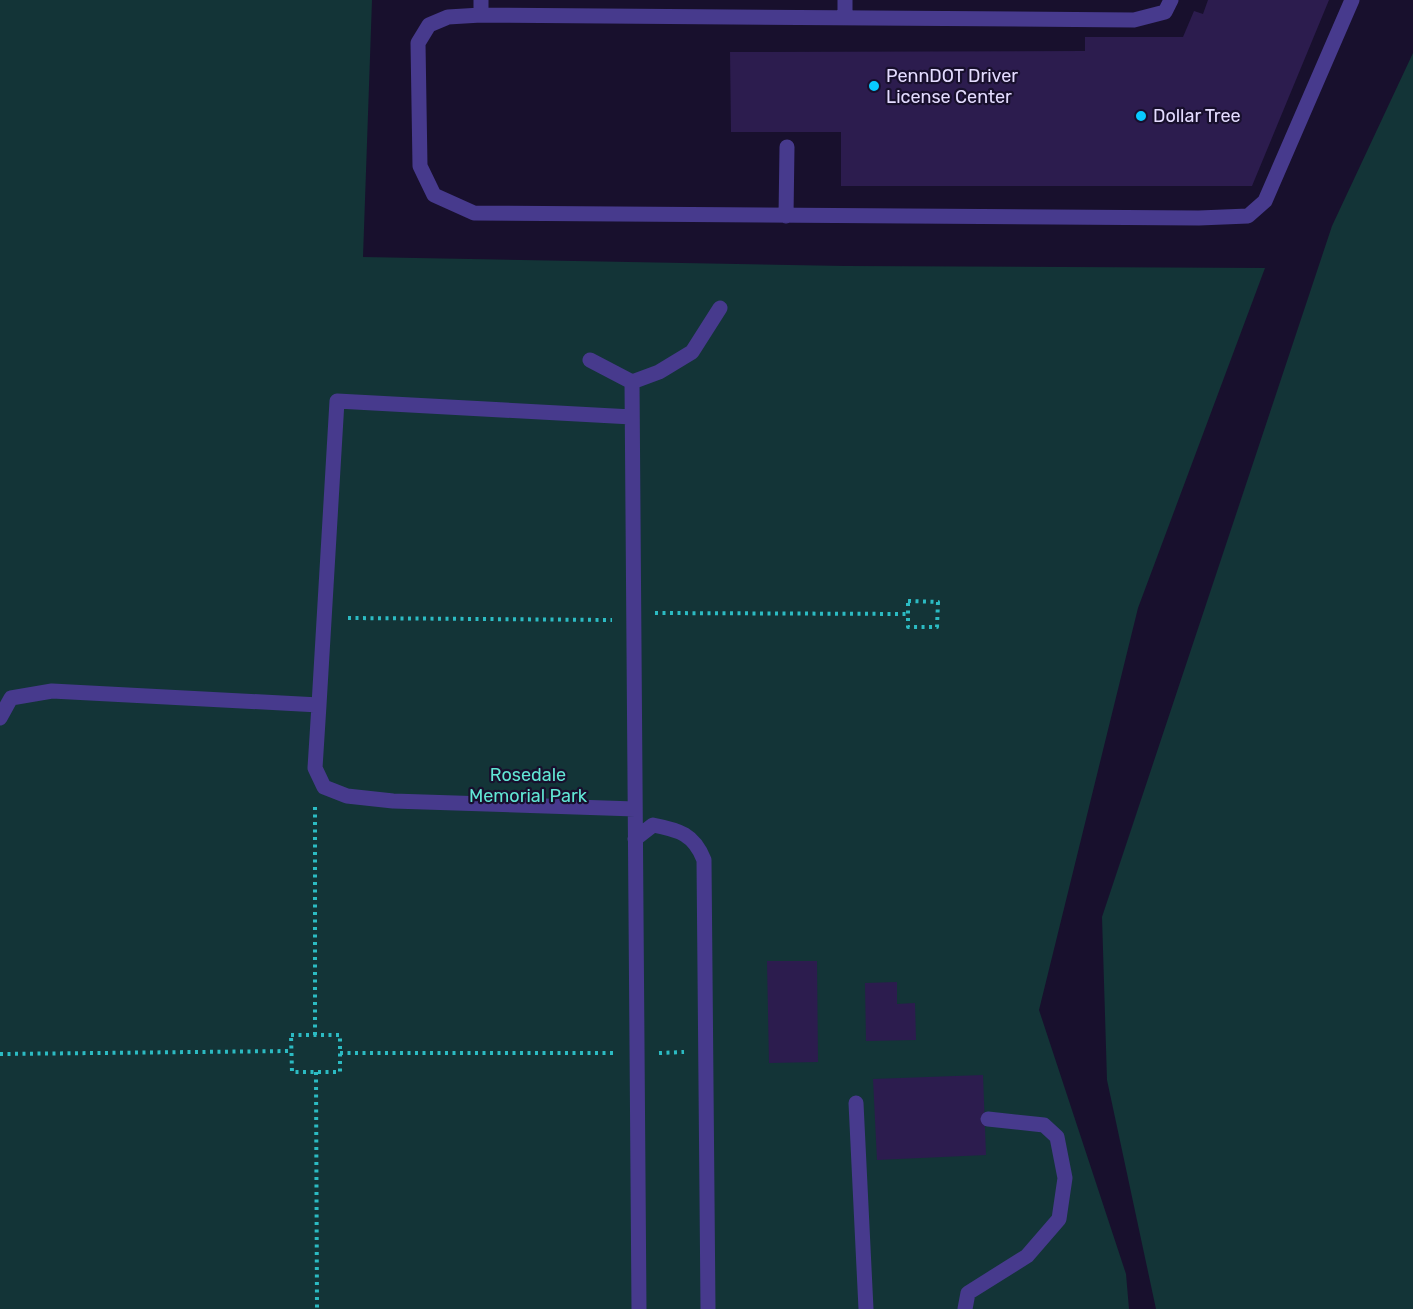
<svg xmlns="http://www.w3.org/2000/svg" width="1413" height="1309" viewBox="0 0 1413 1309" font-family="Rubik,sans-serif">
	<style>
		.green { fill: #133437 }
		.building { fill: #2c1c4e }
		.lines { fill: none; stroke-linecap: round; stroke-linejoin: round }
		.path { stroke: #2cbbc3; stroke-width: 4; stroke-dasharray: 3 4.5; stroke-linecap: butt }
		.minor { stroke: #473a8d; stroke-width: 15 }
		.poi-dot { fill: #08caff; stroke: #18102d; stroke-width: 2 }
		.labels { text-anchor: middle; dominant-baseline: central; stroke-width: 4.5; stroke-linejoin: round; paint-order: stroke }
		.poi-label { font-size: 18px; fill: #e4dcff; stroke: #18102d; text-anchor: start }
		.park-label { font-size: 18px; fill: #61e6d4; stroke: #18102d }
	</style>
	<rect width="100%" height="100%" fill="#18102d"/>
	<path class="green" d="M0,0h372l-9,257 482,9 420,2 -127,340 -99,402 87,264 3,35h-1129z
		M1413,53v1256h-257l-49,-229 -5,-163 230,-691z"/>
	<path class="building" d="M1208,0h121l-77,186h-411v-54h-110l-1,-80 355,-1v-14h98l11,-26 9,3z
		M767,961h50l1,101 -49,1z
		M897,982v22l18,-1 1,37 -50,1 -1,-58z
		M983,1075l3,80 -109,5 -4,-81z"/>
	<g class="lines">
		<path class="path" d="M908,601l30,1 -1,25h-29z
			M655,613l253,1
			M348,618l264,2
			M291,1035h49v37h-48z
			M315,1035v-228
			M340,1053h275
			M659,1053l25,-1
			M0,1054l291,-3
			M316,1072l1,237"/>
		<path class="minor" d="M481,0v15l653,5 31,-8 6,-12
			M481,15l-33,2 -19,8 -11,18 2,123 14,29 40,18 725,5 49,-2 17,-15 87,-201
			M845,18v-18
			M786,216l1,-69
			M590,360l42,22 27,-10 33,-20 28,-44
			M632,382l7,927
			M319,705l-4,63 9,19 23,9 46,5 242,8
			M0,718l11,-20 41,-7 267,14 18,-304 295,16
			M635,839l18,-14c26,5 41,9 51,35l4,449
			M856,1103l10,206
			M965,1309l3,-16 59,-37 32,-37 6,-41 -8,-41 -13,-12 -56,-6"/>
	</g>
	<g class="poi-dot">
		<circle cx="874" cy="86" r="6"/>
		<circle cx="1141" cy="116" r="6"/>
	</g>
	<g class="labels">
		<g class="poi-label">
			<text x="886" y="76">PennDOT Driver<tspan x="886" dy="21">License Center</tspan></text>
			<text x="1153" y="116">Dollar Tree</text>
		</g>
		<g class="park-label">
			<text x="528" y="775">Rosedale<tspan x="528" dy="21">Memorial Park</tspan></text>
		</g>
	</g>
</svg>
